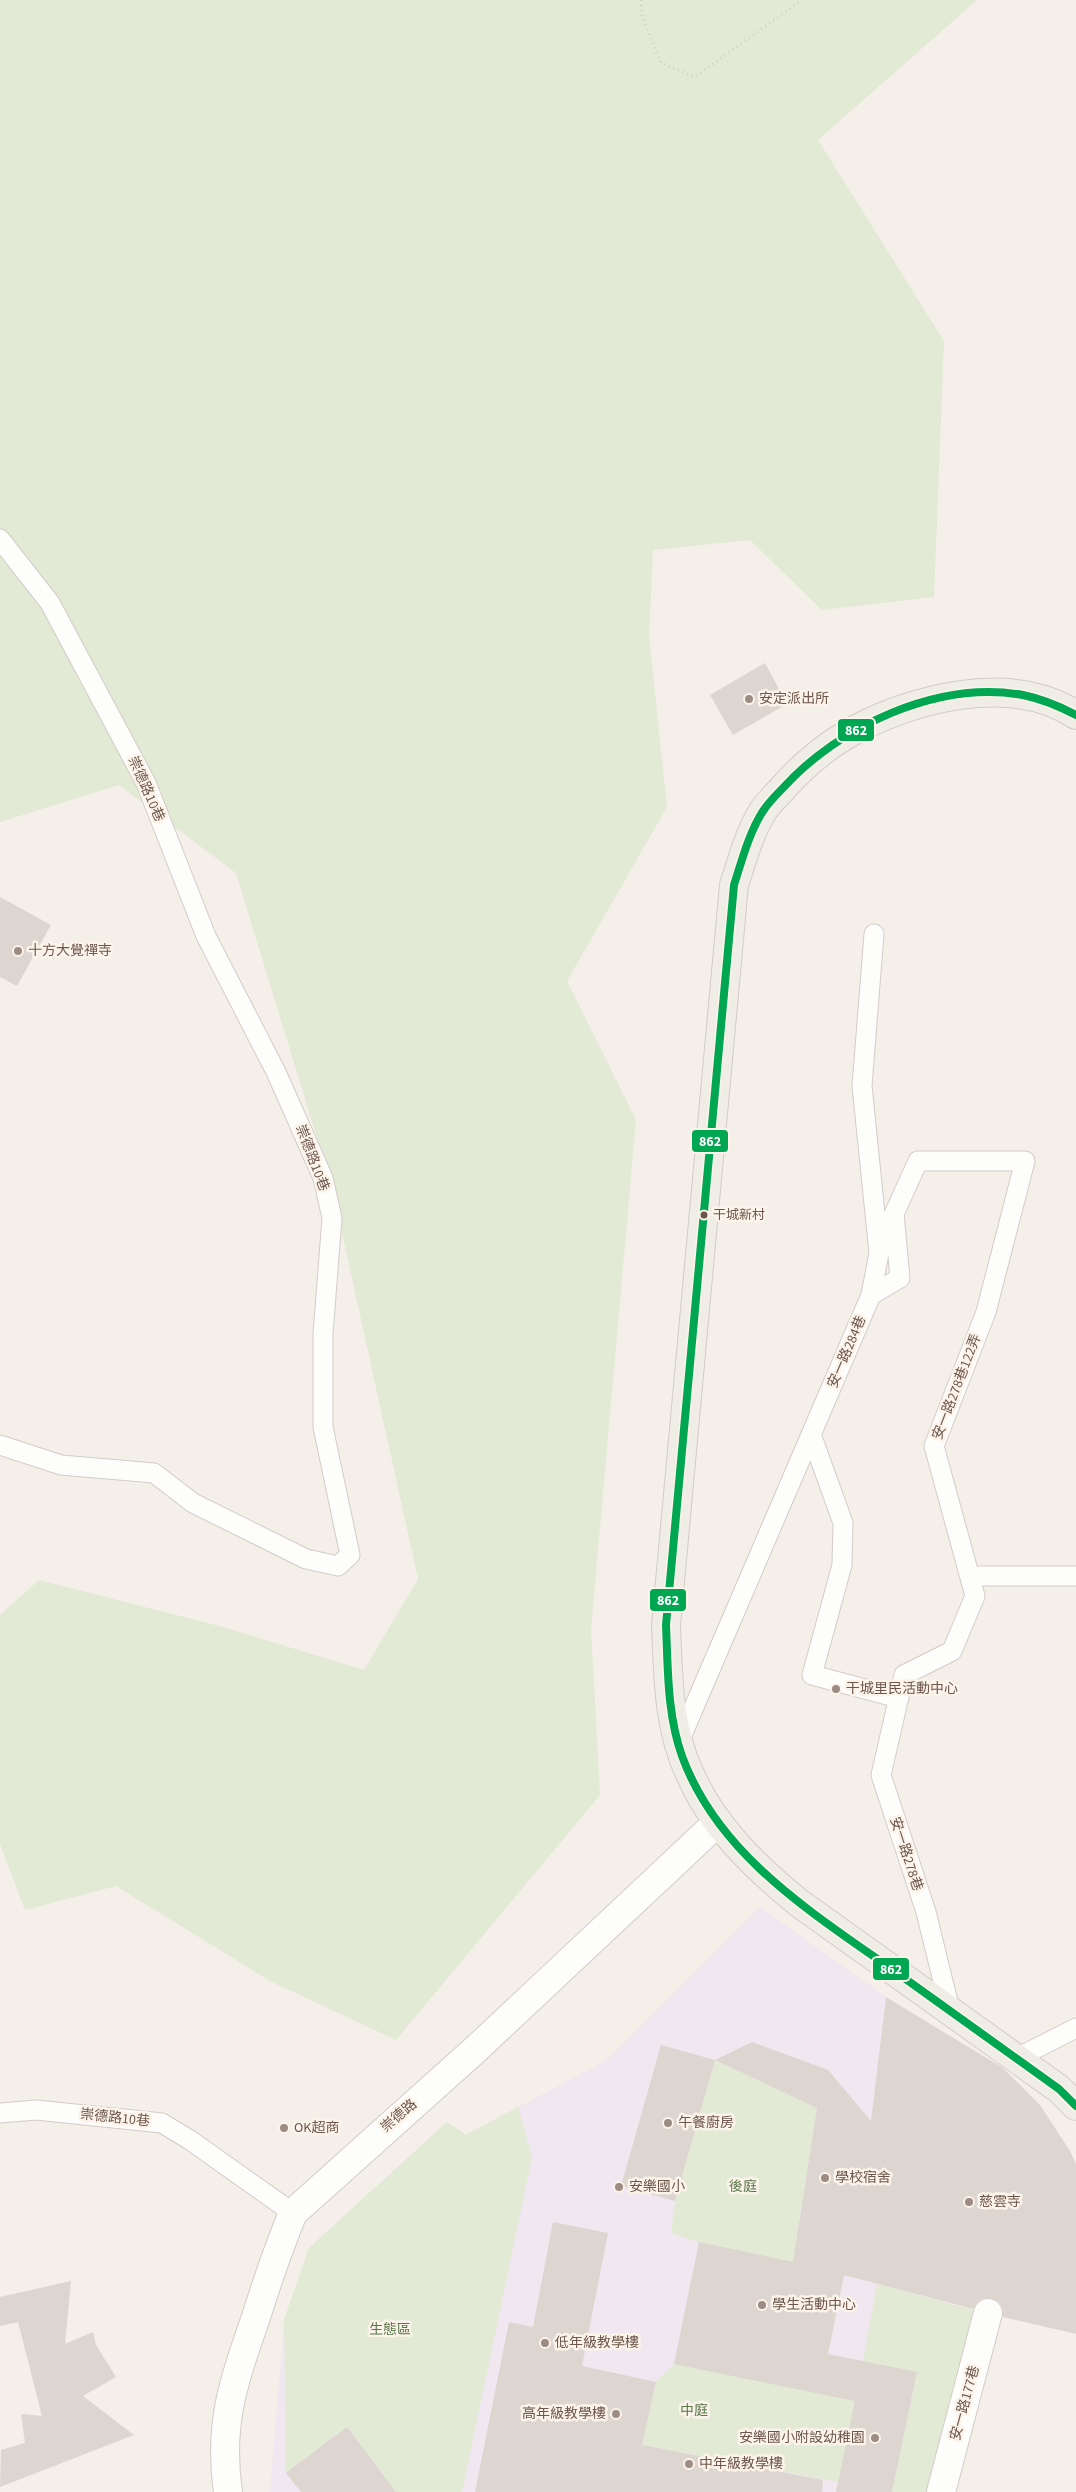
<svg xmlns="http://www.w3.org/2000/svg" width="1076" height="2492" viewBox="0 0 1076 2492" font-family="'Source Sans 3','Noto Sans TC',sans-serif">
	<style>
		.education { fill: #f0e7f0 }
		.green { fill: #e2e9d5 }
		.building { fill: #ddd5cf }
		.lines { fill: none; stroke-linecap: round; stroke-linejoin: round }
		.service-casing { stroke: #d3ccc7; stroke-width: 21 }
		.minor-casing { stroke: #d3ccc7; stroke-width: 30 }
		.primary-casing { stroke: #d3cbc6; stroke-width: 30 }
		.path { stroke: #d4cfca; stroke-width: 3; stroke-dasharray: 1 4; stroke-linecap: butt }
		.service { stroke: #fdfdfc; stroke-width: 19 }
		.minor { stroke: #fdfdfc; stroke-width: 28 }
		.primary { stroke: #f0ece6; stroke-width: 28 }
		.bus-1-casing { stroke: #fcf4ea; stroke-width: 11 }
		.bus-1 { stroke: #00a651; stroke-width: 8 }
		.poi-dot { fill: #9c8c84; stroke: #fcf4ea; stroke-width: 2 }
		.bus-dot { fill: #6d574d; stroke: #fcf4ea; stroke-width: 2 }
		.labels { text-anchor: middle; dominant-baseline: central; stroke-width: 5; stroke-linejoin: round; paint-order: stroke }
		.bus-label { font-size: 13px; fill: #6d574d; stroke: #fcf4ea; text-anchor: start }
		.poi-label { font-size: 14px; fill: #6d574d; stroke: #fcf4ea; text-anchor: start }
		.street-label { font-size: 14px; fill: #6d574d; stroke: #fcf4ea }
		.park-label { font-size: 14px; fill: #59774a; stroke: #fcf4ea }
		.line-badge { stroke: #fcf4ea; stroke-width: 2 }
		.badge-label { font-size: 14px; text-anchor: middle; font-weight: bold; fill: #fff }
	</style>
	<rect width="100%" height="100%" fill="#f4efe9"/>
	<path class="education" d="M760,1907l126,90 -34,280 121,33 -43,182h-660l14,-172 25,-72 138,-126 19,13 141,-75z"/>
	<path class="green" d="M0,0h977l-159,140 126,201 -10,256 -112,13 -72,-70 -97,10 -4,86 18,171 -100,174 69,139 -45,509 9,166 -204,245 -124,-58 -156,-96 -91,24 -25,-66v-229l39,-35 184,47 141,43 54,-91 -86,-392 -96,-314 -117,-88 -119,37z
		M715,2060l102,48 -19,120 58,11 -4,38 -153,-35 -28,-9 4,-32z
		M518,2107l14,50 -70,335h-66l-49,-65 -61,46 -2,-153 25,-72 138,-126 19,13z
		M877,2284l96,26 -43,182h-38l25,-119 -54,-12z
		M674,2364l183,29 -19,89 -196,-37 14,-63z"/>
	<path class="building" d="M765,663l22,41 -54,31 -23,-40z
		M0,897l51,28 -34,61 -17,-9z
		M886,1997l117,71 37,37 30,46 6,13v170l-73,-17v-8l-4,-7 -8,-4h-8l-6,4 -4,7 -129,-34 -16,79 89,18 -25,120h-56l19,-91 -181,-37 25,-122 94,20 24,-154 -102,-48 37,-18 76,28 43,51z
		M661,2045l54,15 -40,141 -54,-15z
		M553,2222l55,11 -26,133 74,16 -14,63 181,35 -1,12h-347l34,-170 24,5z
		M71,2281l-6,63 28,-12 3,13 20,32 -33,19 51,39 -134,52 1,-37 24,-7 -4,-29 21,2 -24,-94 -18,4v-29z
		M347,2427l49,65h-95l-15,-19z"/>
	<g class="lines">
		<defs>
			<path id="service" d="M0,539l50,64 96,180 60,153 70,136 47,106 9,40 -9,116v93l27,128 -12,11 -32,-7 -113,-56 -39,-30 -93,-8 -61,-20
				M871,1295l29,-17 -6,-64 24,-53h107l-39,151 -52,134 41,150 -23,55 -48,24 -23,100 45,137 24,98
				M811,1434l32,89 -1,42 -30,110 87,23
				M970,1576h106
				M679,1742l192,-447 8,-42 -17,-167 12,-152
				M1017,2058l59,-30
				M0,2113l36,-3 126,13 28,17 103,73"/>
			<path id="minor" d="M228,2492c-10,-69 6,-111 28,-175 11,-35 23,-70 37,-104l183,-164 242,-227
				M941,2492l47,-179"/>
			<path id="primary" d="M1076,715c-64,-43 -167,-17 -230,20 -24,14 -45,33 -63,53 -7,8 -15,15 -20,23 -14,22 -21,50 -29,74l-68,740c2,49 2,102 23,147 23,54 66,95 110,131l260,186 17,17"/>
		</defs>
		<use href="#service" class="service-casing"/>
		<use href="#minor" class="minor-casing"/>
		<use href="#primary" class="primary-casing"/>
		<path class="path" d="M641,0l1,16 19,47 34,14 107,-77"/>
		<use href="#service" class="service"/>
		<use href="#minor" class="minor"/>
		<use href="#primary" class="primary"/>
		<defs>
			<path id="bus-1" d="M1076,715c-17,-9 -34,-16 -53,-20 -85,-15 -184,31 -240,93 -7,7 -14,14 -20,23 -14,22 -21,49 -29,74l-68,740c2,43 1,89 16,131 36,99 129,156 211,214 55,40 111,79 166,119l17,17"/>
		</defs>
		<use href="#bus-1" class="bus-1-casing"/>
		<use href="#bus-1" class="bus-1"/>
	</g>
	<g class="poi-dot">
		<circle cx="749" cy="699" r="5"/>
		<circle cx="18" cy="951" r="5"/>
		<circle cx="836" cy="1689" r="5"/>
		<circle cx="668" cy="2123" r="5"/>
		<circle cx="284" cy="2128" r="5"/>
		<circle cx="825" cy="2178" r="5"/>
		<circle cx="619" cy="2187" r="5"/>
		<circle cx="969" cy="2202" r="5"/>
		<circle cx="762" cy="2305" r="5"/>
		<circle cx="545" cy="2343" r="5"/>
		<circle cx="616" cy="2414" r="5"/>
		<circle cx="875" cy="2438" r="5"/>
		<circle cx="689" cy="2464" r="5"/>
	</g>
	<circle class="bus-dot" cx="704" cy="1215" r="4.5"/>
	<g class="labels">
		<g class="bus-label">
			<text x="713" y="1215">干城新村</text>
		</g>
		<g class="poi-label">
			<text x="759" y="699">安定派出所</text>
			<text x="28" y="951">十方大覺禪寺</text>
			<text x="846" y="1689">干城里民活動中心</text>
			<text x="678" y="2123">午餐廚房</text>
			<text x="294" y="2128">OK超商</text>
			<text x="835" y="2178">學校宿舍</text>
			<text x="629" y="2187">安樂國小</text>
			<text x="979" y="2202">慈雲寺</text>
			<text x="772" y="2305">學生活動中心</text>
			<text x="555" y="2343">低年級教學樓</text>
			<text x="606" y="2414" text-anchor="end">高年級教學樓</text>
			<text x="865" y="2438" text-anchor="end">安樂國小附設幼稚園</text>
			<text x="699" y="2464">中年級教學樓</text>
		</g>
		<g class="street-label">
			<text transform="translate(146 789) rotate(66)">崇德路10巷</text>
			<text transform="translate(312 1158) rotate(69)">崇德路10巷</text>
			<text transform="translate(847 1352) rotate(-67)">安一路284巷</text>
			<text transform="translate(957 1387) rotate(-69)">安一路278巷122弄</text>
			<text transform="translate(906 1854) rotate(72)">安一路278巷</text>
			<text transform="translate(399 2116) rotate(-41)">崇德路</text>
			<text transform="translate(115 2118) rotate(6)">崇德路10巷</text>
			<text transform="translate(965 2403) rotate(-75)">安一路177巷</text>
		</g>
		<g class="park-label">
			<text x="743" y="2187">後庭</text>
			<text x="390" y="2330">生態區</text>
			<text x="694" y="2411">中庭</text>
		</g>
	</g>
	<g class="line-badge">
		<rect x="837" y="718" width="38" height="24" rx="5" fill="#00a651"/>
		<rect x="691" y="1129" width="38" height="24" rx="5" fill="#00a651"/>
		<rect x="649" y="1588" width="38" height="24" rx="5" fill="#00a651"/>
		<rect x="872" y="1957" width="38" height="24" rx="5" fill="#00a651"/>
	</g>
	<g class="badge-label">
		<text x="856" y="735">862</text>
		<text x="710" y="1146">862</text>
		<text x="668" y="1605">862</text>
		<text x="891" y="1974">862</text>
	</g>
</svg>
